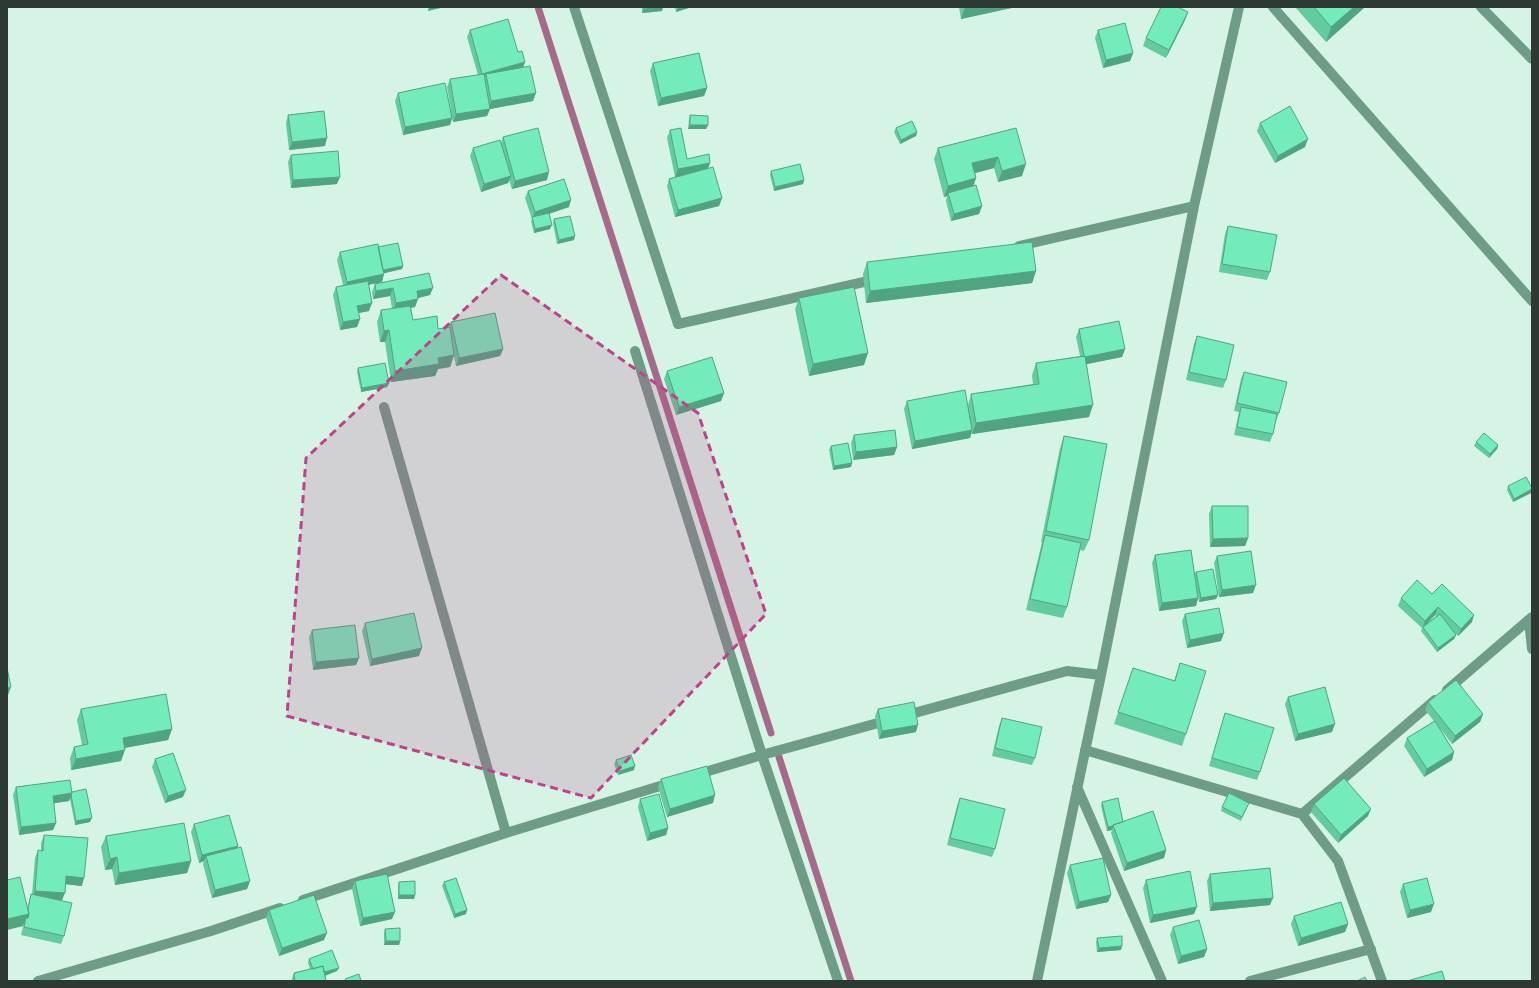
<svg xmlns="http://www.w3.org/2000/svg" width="1539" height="988" viewBox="0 0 1539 988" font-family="'PT Sans Narrow',sans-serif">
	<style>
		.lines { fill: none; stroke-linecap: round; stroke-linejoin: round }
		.stream { stroke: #a76989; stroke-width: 7 }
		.minor { stroke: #6e9c87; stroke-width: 10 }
		.wall { fill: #64caa0; fill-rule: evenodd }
		.shaded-wall { fill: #51a482 }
		.building { fill: #74ebba; stroke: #51a482 }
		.marked { fill: #c1418b; fill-opacity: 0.2; stroke: #c1418b; stroke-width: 3; stroke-dasharray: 8 5; stroke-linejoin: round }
	</style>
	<rect width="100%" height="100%" fill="#d5f4e5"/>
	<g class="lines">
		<path class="stream" d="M538,7l233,726
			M779,757l72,224"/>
		<path class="minor" d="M574,7l104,317 199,-45
			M1273,7l259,294
			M1481,7l51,52
			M1019,246l175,-40
			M635,351l127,404 76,226
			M384,407l122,426
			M1529,620l3,29
			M1447,690l85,-73
			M1085,750l217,64 36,47 44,120
			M695,775l67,-20 305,-84 34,4
			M1077,787l85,194
			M1302,814l133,-114
			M303,900l203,-67 164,-50
			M38,981l173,-50 69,-23
			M1037,981l64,-306 93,-469 45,-199
			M1250,981l121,-32"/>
	</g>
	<path class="wall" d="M642,7h21l-1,4 -20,2z
		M675,7h17l-16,5z
		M959,7h57l-55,12z
		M1295,7h70l-39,35z
		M1188,12l-3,8 -19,38 -23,-12 3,-8z
		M470,30l48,22 7,10 -2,5 10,34 -43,8 -3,7 -34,6 -1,-4 -2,7 -47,10 -8,-34 3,-8 53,17 -4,-23 3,-8 28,-4 -11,-38z
		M1098,30l35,23 -3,8 -27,7 -8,-30z
		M653,63l54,25 -3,8 -46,10 -8,-35z
		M288,115l37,31 -36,4 -3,-27z
		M690,115l18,10 -2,4h-18l1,-10z
		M1260,123l45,24 -30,16 -18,-32z
		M896,128l21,4 -1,4 -16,8 -6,-12z
		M1016,128l6,48 -24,6 -4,-14 -19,5 1,5 -3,8 9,20 -3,8 -28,7 -5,-20 1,-5 -3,1 -10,-38 4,-11z
		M670,130l17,29 23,4 -2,5 14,30 -3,8 -44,11 -8,-31 2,-7 6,-2 -8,-39z
		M503,137l44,43 -35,9 -3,-9 -1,3 -27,9 -11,-36 3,-8 28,-5z
		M291,155l46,29 -46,4 -3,-26z
		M771,171l33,9 -1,4 -29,7 -4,-16z
		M528,191l41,16 -20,7 1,15 -16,4 -3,-12 1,-2 -7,-21z
		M554,219l20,21 -17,4 -4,-21z
		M1228,226l42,46 -3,8 -48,-8 6,-38z
		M378,247l25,19 -1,3 -18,4 -2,9 -14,3 1,26 -11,2 2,6 -3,8 -17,3 -7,-35 3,-8 7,-2 -6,-25 3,-8z
		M867,262l169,9 -4,12 -166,20 -3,-29z
		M375,284l55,11 -12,3 -3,9 -4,1 2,12 25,9 11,-2 2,-5 52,27 -3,7 -44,10 -2,-10 -4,11 -12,2 -3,7 -44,6 -6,-40h-5l-3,-20 4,-12 11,-1 -2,-13 -17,3 -1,-7z
		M799,298l65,67 -55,11 -14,-67z
		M1079,329l46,20 -3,8 -35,7 2,53 -117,17v-2l-2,6 -58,11 -8,-40 3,-8 61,4 3,-11 62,-10 -1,-9 4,-12 44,-7 -4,-19z
		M1197,336l29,44 -3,8 -37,-8 8,-36z
		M358,368l31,15 -2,4 -26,5 -4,-20z
		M667,371l57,22 -3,8 -45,14 -12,-36z
		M1244,372l35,41 -3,8h-1l-2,13 -3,8 -36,-7 5,-23 -5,-1 7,-32z
		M854,435l43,12 -3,8 -41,5 -2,-17z
		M1064,436l25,104 -5,11 -4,-1 -13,57 -4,11 -37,-8 16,-68h-1l19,-94z
		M1476,442l22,3 -1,4 -8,9 -15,-12z
		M831,446l20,21 -18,3 -4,-20z
		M1508,486l23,7 -18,9 -6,-12z
		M1212,506l36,32 -3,8 -35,1 -1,-33z
		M1155,555l40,19 1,-2 22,23 -2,4 -17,3 -1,-6v2l-2,8 -37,5 -7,-48z
		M1217,556l36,37 -34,4 -5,-34z
		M1432,594l40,28 -14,14 -4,-4 2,3 -2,4 -17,13 -16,-21 1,-3 -24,-22 3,-8zM1435,615l1,1 -8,6z
		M1185,614l36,27 -34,7 -5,-27z
		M365,623l54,33 -49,10 -8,-35z
		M312,630l47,28 -3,7 -43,5 -4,-33z
		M1180,663l6,71 -4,12 -68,-22 19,-56 41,13z
		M1288,697l44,35 -37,9 -10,-37z
		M1428,702l55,12 -3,8 -28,22 -12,-16 14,24 -2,8 -28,17 -20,-31 3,-8 27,-17 -9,-11z
		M81,709l91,20 -4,11 -43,8 -4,13 -50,9 -1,-12 4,-11 8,-2 -5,-25z
		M878,709l38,23 -37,7 -4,-23z
		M1225,713l35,59 -3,8 -48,-14z
		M1002,718l33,40 -3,7 -40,-9 7,-30z
		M155,759l28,38 -18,6 -13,-36z
		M616,760l18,10 -16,5 -4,-11z
		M661,779l52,24 -46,14 -9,-30z
		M16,787l56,5 18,30 -15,3 -5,-26 -1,2 -16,2 3,20 -3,7 -34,5 -6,-40z
		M960,798l35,51 -3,8 -45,-12 10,-39z
		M640,799l28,29 -2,7 -19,6 -9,-34z
		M1102,802l21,20 43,28 -2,8 -40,13 -13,-38 1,-3 -5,1 -6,-25z
		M1249,803l-8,18 -20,-10 1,-4z
		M1314,804l54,12 -30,27 -27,-31z
		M194,824l43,24 13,33 -3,8 -35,9 -9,-34 1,-3 -5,2 -8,-31z
		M44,835l38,51 -17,-2 -3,16h-3l5,36 -3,8 -40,-9 8,-33 2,-8h1l3,-36 3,-8h3v-7z
		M106,836l85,25 -4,12 -72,12 -3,-16 -7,1 -4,-23z
		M1070,865l41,30 -3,7 -32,7 -9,-36z
		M1210,874l60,31 -60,6 -3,-30z
		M1146,880l48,34 -44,9 -7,-35z
		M355,881l37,38 -32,7 -8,-37z
		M399,882l16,13 -1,4h-16v-13z
		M444,882l23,28 -1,4 -12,4 -12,-32z
		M1403,884l28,28 -24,6 -7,-26z
		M269,910l55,30 -45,16 -13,-38z
		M1294,916l54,8 -3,8 -47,14 -7,-22z
		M1173,927l34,22 -3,8 -26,7 -8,-29z
		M385,929l15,12 -1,4h-15v-12z
		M1097,938l24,12 -24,2 -1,-10z
		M309,959l28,12 -12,5 1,5h-35l3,-8 16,-4 -2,-6z"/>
	<path class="shaded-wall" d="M429,7h16l-17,4z
		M663,7l-1,4 -20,2 2,-4z
		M682,7h10l-16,5 2,-4z
		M965,7h51l-55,12z
		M1354,7h11l-39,35 5,-15z
		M1188,12l-3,8 -19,38 3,-8z
		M1133,53l-3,8 -27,7 3,-8z
		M525,62l-3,8 -36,4 -3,7 -1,-7z
		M707,88l-3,8 -46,10 3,-8z
		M536,93l-3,8 -43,8 -3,7 -34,6 3,-8 33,-5 2,-8z
		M452,118l-2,7 -47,10 2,-8z
		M690,125h18l-2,4h-18z
		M917,132l-1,4 -16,8 1,-4z
		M327,138l-2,8 -36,4 3,-8z
		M1308,139l-3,8 -30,16 3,-7z
		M998,157l-4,11 -26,7 4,-12z
		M710,163l-3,8 -32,6 3,-8z
		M1026,164l-4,12 -24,6 4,-11z
		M549,172l-2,8 -35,9 3,-8z
		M511,176l-3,7 -27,9 3,-8z
		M340,177l-3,7 -46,4 2,-8z
		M976,178l-4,12 -24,3 -1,3 -3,1 4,-11z
		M804,180l-1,4 -29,7 1,-4z
		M722,198l-3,8 -44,11 3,-7z
		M571,200l-2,7 -36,12v-1l2,-6z
		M982,206l-3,8 -28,7 3,-7z
		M552,225l-2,4 -16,4 1,-4z
		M575,236l-1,4 -17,4 2,-4z
		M403,266l-1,3 -21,5 2,-4z
		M1036,271l-4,12 -166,20 4,-12z
		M384,274l-2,8 -38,8 3,-8z
		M393,288l-3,8 -17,3 3,-8z
		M433,288l-3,7 -16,4 3,-8z
		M418,299l-3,8 -22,4 3,-8z
		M372,303l-3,8 -15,3 3,-8z
		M360,319l-3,8 -17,3 3,-8z
		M389,330l-4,12h-5l4,-11z
		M503,349l-3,7 -44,10 3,-8z
		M1125,349l-3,8 -40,8 3,-8z
		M868,353l-4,12 -55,11 4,-12z
		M454,355l-4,12 -12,2 -3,7 -44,6 4,-11 43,-13z
		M389,383l-2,4 -26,5 1,-4z
		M724,393l-3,8 -45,14 3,-8z
		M1093,405l-4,12 -117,17 4,-11z
		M972,430l-2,8 -58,11 3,-8z
		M1498,445l-1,4 -8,9 1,-4z
		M897,447l-3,8 -41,5 3,-8z
		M852,463l-1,4 -18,3 1,-4z
		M1532,489l-1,4 -18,9 1,-3z
		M1248,538l-3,8 -35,1 3,-8z
		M1256,585l-3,8 -34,4 3,-7z
		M1218,595l-2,4 -17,3 2,-4z
		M1198,598l-2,8 -37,5 3,-8z
		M1438,607l-3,8 -12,12 2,-6z
		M1474,615l-2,7 -14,14 3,-7z
		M1224,633l-3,8 -34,7 3,-8z
		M1456,635l-2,4 -17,13 1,-4z
		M422,648l-3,8 -49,10 2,-7z
		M359,658l-3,7 -43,5 3,-8z
		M11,687l-3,8h-1v-7z
		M1483,714l-3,8 -28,22 3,-8z
		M1335,724l-3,8 -37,9 3,-7z
		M918,725l-2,7 -37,7 3,-8z
		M172,729l-4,11 -50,9 5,-11z
		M125,750l-4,11 -50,9 5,-11z
		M1454,752l-2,8 -28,17 3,-8z
		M635,766l-1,4 -16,5 2,-4z
		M186,790l-3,7 -18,6 3,-7z
		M72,793l-3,8 -19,3 3,-8z
		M715,795l-2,8 -46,14 3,-8z
		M1371,809l-3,7 -30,27 3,-8z
		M92,818l-2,4 -15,3 1,-4z
		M56,823l-3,7 -34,5 2,-8z
		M1113,826l-1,4 -5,1 1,-4z
		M668,828l-2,7 -19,6 3,-8z
		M238,846l-3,8 -29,2 -2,5 -5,2 3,-8z
		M1166,850l-2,8 -40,13 3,-8z
		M117,857l-5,12 -7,1 5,-11z
		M191,861l-4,12 -72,12 4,-12z
		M66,876l18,2 -2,8 -19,-2z
		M250,881l-3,8 -35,9 3,-8z
		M35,891l30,2 -3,7 -30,-2z
		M399,895h16l-1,4h-16z
		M1111,895l-3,7 -32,7 3,-7z
		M1273,898l-3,7 -60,6 3,-8z
		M1434,904l-3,8 -24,6 3,-8z
		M1197,907l-3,7 -44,9 3,-8z
		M467,910l-1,4 -12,4 1,-4z
		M395,912l-3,7 -32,7 3,-8z
		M29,914l-4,12 1,-8 -3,8 -16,4v-11z
		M1348,924l-3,8 -47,14 3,-8z
		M327,933l-3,7 -45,16 3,-8z
		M386,941h14l-1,4h-15z
		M1122,946l-1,4 -24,2 2,-4z
		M1207,949l-3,8 -26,7 3,-8z
		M339,968l-2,3 -16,6 1,-4z"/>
	<path class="building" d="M644,7h19l-19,2z
		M1161,7h17l10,5 -19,38 -23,-12z
		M1314,7h40l-23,20z
		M508,19l10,33 4,-1 3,11 -43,12 -12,-44z
		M1125,23l8,30 -27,7 -8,-30z
		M699,53l8,35 -46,10 -8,-35z
		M530,66l6,27 -45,8 -5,-27z
		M484,74l6,35 -34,5 -6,-35z
		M445,83l7,35 -47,9 -7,-34z
		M1290,106l18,33 -30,17 -18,-33z
		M324,111l3,27 -35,4 -4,-27z
		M690,115l18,1v9h-18z
		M912,121l5,11 -16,8 -5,-12z
		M538,128l11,44 -34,9 -12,-44z
		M681,128l6,31 22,-5 1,9 -32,6 -8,-39z
		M1016,128l10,36 -24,7 -4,-14 -26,6 4,15 -28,8 -10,-38z
		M500,140l11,36 -27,8 -11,-36z
		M338,151l2,26 -47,3 -2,-25z
		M800,164l4,16 -29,7 -4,-16z
		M713,167l9,31 -44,12 -9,-31z
		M564,179l7,21 -36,12 -7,-21z
		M976,185l6,21 -28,8 -6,-21z
		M549,213l3,12 -17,4 -3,-12z
		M570,216l5,20 -16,4 -5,-21z
		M1228,226l49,9 -7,37 -48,-8z
		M1032,242l4,29 -166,20 -3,-29z
		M398,243l5,23 -20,4 -5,-23z
		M378,244l6,30 -37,8 -7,-30z
		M429,273l4,15 -16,3 1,8 -22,4 -3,-15 -17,3 -1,-7z
		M368,281l4,22 -15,3 3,13 -17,3 -7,-35z
		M854,287l14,66 -55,11 -14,-66z
		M410,306l3,14 24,-4 1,13 12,-2 4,28 -16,3 1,6 -44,7 -6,-41 -5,1 -3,-21z
		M495,313l8,36 -44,9 -8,-36z
		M1119,321l6,28 -40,8v-1h-1l-5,-27z
		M1197,336l37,9 -8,35 -37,-8z
		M1085,356l8,49 -117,18 -5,-29 68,-10 -3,-21z
		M712,357l12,36 -45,14 -12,-36z
		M385,363l4,20 -27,5 -4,-20z
		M1244,372l43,10 -8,31 -42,-10z
		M965,390l7,40 -57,11 -8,-40z
		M1241,407l36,7 -4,20 -36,-7z
		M895,430l2,17 -41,5 -2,-17z
		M1484,433l14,12 -8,9 -14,-12z
		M1064,436l43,8 -18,96 -43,-9z
		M848,443l4,20 -18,3 -3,-20z
		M1526,477l6,11v1l-18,10 -6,-13z
		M1212,506h36v32l-35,1z
		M1045,535l36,8 -14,64 -37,-8z
		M1191,550l7,48 -36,5 -7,-48z
		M1251,551l5,34 -34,5 -5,-34z
		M1213,569l5,26 -17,3 -5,-26z
		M1417,580l15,14 10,-10 32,31 -13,14 -23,-22 -13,14 -24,-23z
		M1219,608l5,25 -34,7 -5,-26z
		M414,613l8,35 -50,11 -7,-36z
		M1440,614l16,21 -18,13 -15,-21z
		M355,625l4,33 -43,4 -4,-32z
		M1180,663l26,8 -20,63 -68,-22 15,-44 42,13z
		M7,668l4,19 -4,1z
		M1456,680l27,34 -28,22 -27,-34z
		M1325,687l10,37 -37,10 -10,-37z
		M166,694l6,35 -49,9 2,12 -49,9 -2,-12 14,-3 -7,-35z
		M914,702l4,23 -36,6 -4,-22z
		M1225,713l49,15 -14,44 -48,-14z
		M1002,718l40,9 -7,31 -40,-10z
		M1435,721l19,31 -27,17 -20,-31z
		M173,753l13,37 -18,6 -13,-37z
		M631,755l4,11 -15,5 -4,-11z
		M707,766l8,29 -45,14 -9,-30z
		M1344,778l27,31 -30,26 -27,-31z
		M70,780l2,13 -19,3 3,27 -35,4 -5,-40z
		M86,789l6,29 -16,3 -5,-26 1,-3z
		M1229,793l20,10 -7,14 -20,-10z
		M659,794l9,34 -18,5 -10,-34z
		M960,798l45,11 -10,40 -45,-11z
		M1118,798l5,24 -10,3v1l-5,1 -6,-25z
		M1153,811l13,39 -39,13 -14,-38z
		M229,815l9,31 -36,9 -8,-31z
		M184,823l7,38 -72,12 -2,-16 -7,2 -4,-23z
		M44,835l44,3 -4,40 -18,-2 -1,17 -30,-2 3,-41 5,1z
		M241,847l9,34 -35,9 -9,-34z
		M1103,858l8,37 -32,7 -9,-37z
		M1270,868l3,30 -60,5 -3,-29z
		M1190,871l7,36 -44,8 -7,-35z
		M387,874l8,38 -32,6 -8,-37z
		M20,877l9,37 -22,5v-39z
		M456,878l11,32 -12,4 -11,-32z
		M1427,878l7,26 -24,6 -7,-26z
		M415,881v14h-16v-13z
		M31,894l41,9 -8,33 -40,-9 2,-9h2l1,-4 -1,-5z
		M314,895l13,38 -45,15 -13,-38z
		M1341,902l7,22 -47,14 -7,-22z
		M1199,920l8,29 -26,7 -8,-29z
		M400,928v13h-14l-1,-12z
		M1122,936v10l-23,2 -2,-10z
		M332,950l7,18 -15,4 -1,-6 -10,3 -4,-10z
		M323,966l3,15h-31l-1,-8z
		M1442,971l3,10h-38z
		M359,974l2,7h-15l-1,-2z
		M1365,977l2,4h-10z"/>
	<path class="marked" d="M501,275l197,138 68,201 -175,184 -304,-82 19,-258z"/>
	<rect width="1539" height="988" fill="none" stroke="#2d3933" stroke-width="16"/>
</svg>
